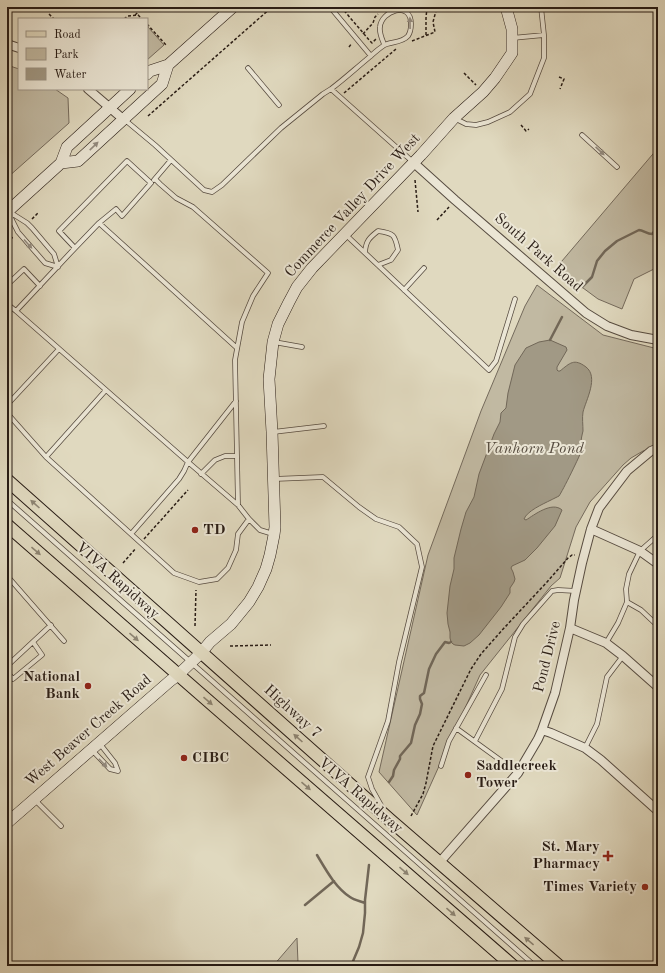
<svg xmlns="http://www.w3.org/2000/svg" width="665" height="973" viewBox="0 0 665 973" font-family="'Old Standard TT',serif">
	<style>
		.green { fill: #c1b9a2; stroke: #746a5c }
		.water { fill: #a19985; stroke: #716758 }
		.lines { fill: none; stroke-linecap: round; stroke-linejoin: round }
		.stream { stroke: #716758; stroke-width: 2.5 }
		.lane-casing { stroke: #564b40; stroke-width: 5.5 }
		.street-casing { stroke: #564b40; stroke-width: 10 }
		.secondary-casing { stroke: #281c15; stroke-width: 12 }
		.primary-casing { stroke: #281c15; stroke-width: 14 }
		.path { stroke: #281c15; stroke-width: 1.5; stroke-dasharray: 3 2; stroke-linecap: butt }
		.lane { stroke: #ebe6d5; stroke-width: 4 }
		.street { stroke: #ebe6d5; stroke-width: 8 }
		.secondary { stroke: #ebe6d5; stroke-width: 11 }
		.primary { stroke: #e0d9bf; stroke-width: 12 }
		.oneway { fill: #938b7f }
		.oneway2 { fill: #8d8472 }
		.poi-dot { fill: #8f2418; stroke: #ebe6d5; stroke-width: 1.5 }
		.labels { text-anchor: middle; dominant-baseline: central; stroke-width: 4; stroke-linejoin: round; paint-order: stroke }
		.street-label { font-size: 15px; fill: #281c15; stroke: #ebe6d5 }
		.poi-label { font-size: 15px; font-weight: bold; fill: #281c15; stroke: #ebe6d5; text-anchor: start }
		.water-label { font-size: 16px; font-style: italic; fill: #584e42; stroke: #ebe6d5 }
	</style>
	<rect width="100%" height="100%" fill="#e0d9bf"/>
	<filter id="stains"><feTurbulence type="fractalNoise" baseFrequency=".005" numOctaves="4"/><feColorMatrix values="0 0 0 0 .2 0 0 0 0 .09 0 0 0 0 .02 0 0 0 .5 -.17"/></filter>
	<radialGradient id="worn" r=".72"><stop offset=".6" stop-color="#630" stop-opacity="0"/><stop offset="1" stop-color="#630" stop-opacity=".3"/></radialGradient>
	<path class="green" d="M148,27l16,18 -17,15v-32z
		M7,65l12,4v20h36l13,9 1,25 -62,55z
		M658,148v119l-24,12 -12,30 -24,-10 -42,-31z
		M537,285l66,50 55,14v94l-11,7 -4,1 -12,7 -8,7 -33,37 -14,25 -16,51 -9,8 -71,89 -63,140 -38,-43 49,-217 53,-144 44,-105z
		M297,938l1,25 3,3h-28z"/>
	<path class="water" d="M550,340l16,7 1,3 -10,17v3l1,1h2c10,-8 14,-13 26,-4 13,10 0,33 -3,45 -1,6 0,13 0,19 -1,4 -2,8 -2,12 0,2 1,4 1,6 -1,5 -20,43 -23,47 -2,1 -6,3 -8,4 -8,4 -24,11 -27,19l2,1c8,-5 26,-19 36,-10l-7,16 -18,22 -12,12 -13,6 -1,2 2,4 2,7 -1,3 -4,6v5l-9,14 -22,28 -9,8 -6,3 -9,-1 -2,-1 -2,-2 -1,-4v-6l-2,-8 -1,-11 3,-27 4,-17v-11l7,-29 5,-17 8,-15 5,-23 15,-40 6,-12 1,-9 5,-5 2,-15 7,-28 11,-17 13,-6z"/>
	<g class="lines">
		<path class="stream" d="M582,287l10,-10 5,-16 8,-10 12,-10 22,-11c4,0 8,4 13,4l6,-7
			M550,340l12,-23
			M389,782l4,-6 1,-6 6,-11v-3l11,-13 4,-18 5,-11 2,-10 -2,-5v-3l4,-3 5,-24 7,-15 9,-12 4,1 2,-1
			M317,855c9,15 18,32 33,42 4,3 10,4 15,6
			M305,905l29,-24
			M351,966l8,-19 4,-14 2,-20v-13l4,-35"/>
		<defs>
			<path id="lane" d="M330,7l41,49
				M512,38l32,-3
				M248,68l31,37
				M331,89l82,73
				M454,118l12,6 10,1 12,-3 22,-10 20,-18 14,-36v-23l-3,-28
				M125,120l30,25 49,45 8,2 10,-7 59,-57 42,-34 8,-5c12,-9 23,-19 35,-29 6,-5 11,-10 17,-14 6,-5 18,-2 25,-10 2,-3 3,-8 3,-12 0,-24 -30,-13 -31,3 -1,6 2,12 4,17
				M582,135l35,32
				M155,179l5,5 16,14 17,9 75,66 -15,23 -11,26 -7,38 3,145
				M154,180l17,-20
				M8,211l19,12 5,5 22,26 4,13
				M8,212l10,20 27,31 13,4
				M99,223l138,125
				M346,235l143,135 7,-9 19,-62
				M75,248l-16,-17 68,-70 24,22 -29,33 -6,-7 -17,14 -24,25 -59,63 172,151 50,43 11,14 11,11 13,4
				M365,252c1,-11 4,-14 13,-21 16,2 17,4 20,19l-7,10 -13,5
				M7,285l17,-16 16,17
				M404,290l20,-22
				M7,304l9,7
				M274,342l28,5
				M7,405l52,-56
				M7,413l39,44 85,77 48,-55 5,-8 4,-9 48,-61
				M273,432l51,-6
				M46,457l60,-67
				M201,474l14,-14 10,-4h12
				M274,479l49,-2 36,30 17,12 23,8 18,17 5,23 -23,95 -11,59 -20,56 4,12 10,18
				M7,500l528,466
				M131,534l43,39 25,9 18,-3 11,-11 8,-18 2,-16 11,-15
				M7,579l2,-1 55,63
				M627,602l14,8 17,16
				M606,643l12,-20 9,-21 -1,-13 3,-15 11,-23 18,-16
				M7,666l44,-41
				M7,672l6,7 29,-24 -9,-13
				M456,728l62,45
				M475,741l27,-52 13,-52 8,-13 29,-33 6,-1 18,1
				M585,748l12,-24 10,-47 16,-21
				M92,750l18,19 8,2 -3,-8 -15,-19
				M441,766l8,-25 37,-66
				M35,800l26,26"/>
			<path id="street" d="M7,44l12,4
				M88,89l35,30
				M414,163l41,37 131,113 21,13 24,9 27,5
				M591,529l49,22 18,13
				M570,628l36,15 17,13 35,31
				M542,730l9,3 34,15 16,12 57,51
				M439,863l79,-90 20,-34 4,-9 13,-37 15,-65 4,-28 8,-37 9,-34 8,-21 28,-37 24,-20 7,-3"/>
			<path id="secondary" d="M147,74l3,-3 18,-6 65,-58
				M61,163l17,-2 84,-77 6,-19
				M7,212l54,-49 6,-16 63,-58
				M7,823l163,-142 8,-6 23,-22 9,-11 21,-18 18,-22 9,-15 8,-18 4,-14 4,-20 1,-8 -3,-95 -3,-53 4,-37 5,-18 11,-22 8,-15 15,-19 109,-113 33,-37 29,-26 12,-14 17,-25v-24l-6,-22"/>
			<path id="primary" d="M7,480l383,340 169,146
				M7,525l191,167 315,274"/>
		</defs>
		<use href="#lane" class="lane-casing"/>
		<use href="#street" class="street-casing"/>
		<use href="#secondary" class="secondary-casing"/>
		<use href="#primary" class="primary-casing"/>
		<path class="path" d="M341,7l29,34 2,2 4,-4
			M49,14l5,5
			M135,15l9,-8
			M124,19l4,-3 10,-1 4,4
			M147,24l19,21
			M363,34l10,-11 2,-6 3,-3
			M426,35v-17l1,-11
			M412,41l23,-9 -2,-10 4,-15
			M349,47l3,-4
			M464,73l12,12
			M559,77l5,2 -4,10
			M344,93l52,-44
			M148,116l124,-109
			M521,125l5,6 3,-2
			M415,180l3,32
			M32,219l6,-6
			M437,220l12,-13
			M7,243l7,-7
			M144,539l44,-49
			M123,563l13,-15
			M195,626l1,-36
			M230,646l41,-1
			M411,816l12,-22 3,-11 7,-37 38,-77 10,-15 24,-27 42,-45 21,-24 4,-3h3"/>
		<use href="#lane" class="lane"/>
		<use href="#street" class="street"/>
		<use href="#secondary" class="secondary"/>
		<use href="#primary" class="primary"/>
	</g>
	<defs><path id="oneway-solid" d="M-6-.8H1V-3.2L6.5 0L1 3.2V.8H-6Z"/></defs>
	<g class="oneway">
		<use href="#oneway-solid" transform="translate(410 23) rotate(-91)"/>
		<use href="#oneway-solid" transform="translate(94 146) rotate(-44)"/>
		<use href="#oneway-solid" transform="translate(600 151) rotate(43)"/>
		<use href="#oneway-solid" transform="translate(28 244) rotate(48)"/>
		<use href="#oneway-solid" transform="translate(103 763) rotate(46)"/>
	</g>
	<g class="oneway2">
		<use href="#oneway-solid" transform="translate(35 504) rotate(-138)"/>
		<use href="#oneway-solid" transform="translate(36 551) rotate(41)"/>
		<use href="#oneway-solid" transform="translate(134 637) rotate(41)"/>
		<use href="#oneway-solid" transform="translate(208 701) rotate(41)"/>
		<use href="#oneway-solid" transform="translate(298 738) rotate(-138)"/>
		<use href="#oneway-solid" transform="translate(306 786) rotate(41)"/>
		<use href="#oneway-solid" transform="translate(404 871) rotate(41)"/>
		<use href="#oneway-solid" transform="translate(451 912) rotate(41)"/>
		<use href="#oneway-solid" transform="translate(529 941) rotate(-140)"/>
	</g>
	<g class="poi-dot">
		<circle cx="195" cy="530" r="4"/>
		<circle cx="88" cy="686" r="4"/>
		<circle cx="184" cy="758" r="4"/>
		<circle cx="468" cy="775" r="4"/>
		<path d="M606 850h4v4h4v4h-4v4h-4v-4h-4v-4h4z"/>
		<circle cx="645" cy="887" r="4"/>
	</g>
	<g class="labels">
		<g class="street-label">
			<text transform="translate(353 206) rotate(-47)">Commerce Valley Drive West</text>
			<text transform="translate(538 253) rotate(41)">South Park Road</text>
			<text transform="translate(117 581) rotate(42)">VIVA Rapidway</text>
			<text transform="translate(548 657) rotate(-76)">Pond Drive</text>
			<text transform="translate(292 712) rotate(42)">Highway 7</text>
			<text transform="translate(89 731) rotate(-41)">West Beaver Creek Road</text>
			<text transform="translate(360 796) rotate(41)">VIVA Rapidway</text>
		</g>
		<g class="poi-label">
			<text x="203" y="530">TD</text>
			<text x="80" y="677" text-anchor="end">National<tspan x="80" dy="17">Bank</tspan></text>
			<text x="192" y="758">CIBC</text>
			<text x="476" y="766">Saddlecreek<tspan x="476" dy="17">Tower</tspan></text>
			<text x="600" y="847" text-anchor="end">St. Mary<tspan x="600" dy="17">Pharmacy</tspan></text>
			<text x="637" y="887" text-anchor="end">Times Variety</text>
		</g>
		<g class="water-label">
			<text x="534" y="449">Vanhorn Pond</text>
		</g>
	</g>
	<rect width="665" height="973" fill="none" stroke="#e0d9bf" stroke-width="24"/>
	<rect x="8" y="8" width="649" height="957" fill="none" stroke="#281c15" stroke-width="2"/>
	<rect x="12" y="12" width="641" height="949" fill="none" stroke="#281c15"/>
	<rect x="18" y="18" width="130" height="72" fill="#ebe6d5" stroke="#9d9588"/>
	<rect x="26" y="31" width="20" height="6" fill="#e0d9bf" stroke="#9d9588"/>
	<text x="54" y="38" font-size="12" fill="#281c15">Road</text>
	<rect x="26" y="48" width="20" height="12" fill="#c1b9a2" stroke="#9d9588"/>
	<text x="54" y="58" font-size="12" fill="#281c15">Park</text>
	<rect x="26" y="68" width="20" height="12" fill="#a19985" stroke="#9d9588"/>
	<text x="54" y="78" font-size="12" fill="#281c15">Water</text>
	<rect width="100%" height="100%" filter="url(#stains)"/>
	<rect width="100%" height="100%" fill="url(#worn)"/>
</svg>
